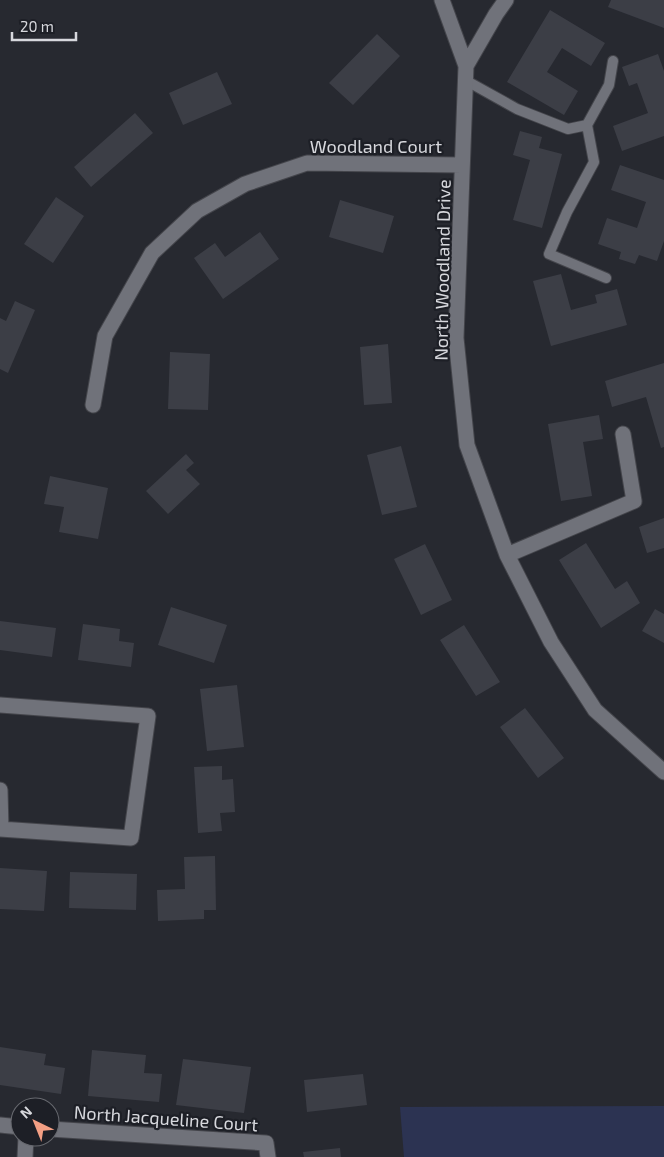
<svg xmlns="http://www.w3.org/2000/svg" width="664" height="1157" viewBox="0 0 664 1157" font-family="'Exo 2',sans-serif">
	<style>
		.green { fill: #2c3352 }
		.building { fill: #3c3e46 }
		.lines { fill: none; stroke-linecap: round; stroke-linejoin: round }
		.lane-casing { stroke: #44454b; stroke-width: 12 }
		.street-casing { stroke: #44454b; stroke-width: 17 }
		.lane { stroke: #70727a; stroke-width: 10 }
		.street { stroke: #70727a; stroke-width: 15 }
		.labels { text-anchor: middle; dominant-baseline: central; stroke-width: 4.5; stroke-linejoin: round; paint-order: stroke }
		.street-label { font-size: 18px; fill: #d7d8dd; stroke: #1d1f26 }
	</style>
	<rect width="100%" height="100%" fill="#272930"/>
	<path class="green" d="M664,1106v51h-260l-4,-50z"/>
	<path class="building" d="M611,0h53v28l-56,-21z
		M550,10l55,33 -14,23 -29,-18 -15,24 31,19 -14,24 -57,-33z
		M377,34l23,22 -47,49 -24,-22z
		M658,54l6,17v65l-42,15 -9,-25 35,-13 -11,-30 -8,3 -7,-19z
		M217,72l15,32 -49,21 -14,-32z
		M135,113l18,20 -62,54 -17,-20z
		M520,131l22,6 -3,11 23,6 -20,74 -29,-8 17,-60 -17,-5z
		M620,165l44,15v61l-7,20 -18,-6 -4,9 -16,-5 2,-7 -23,-8 9,-26 30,10 9,-26 -35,-12z
		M56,197l28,19 -31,47 -29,-19z
		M340,200l54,16 -11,37 -54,-16z
		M260,232l19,27 -56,40 -29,-41 21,-15 10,14z
		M561,274l10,36 26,-7 -2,-8 22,-6 10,36 -76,21 -18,-65z
		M15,301l20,9 -27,63 -8,-4v-51l6,3z
		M388,344l4,59 -28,2 -4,-58z
		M170,352l40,2 -2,56 -40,-1z
		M664,363v84l-3,1 -15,-51 -34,10 -7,-26z
		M599,415l4,24 -20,3 9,54 -31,5 -13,-77z
		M401,446l16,61 -35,8 -15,-60z
		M186,454l8,9 -8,7 14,14 -32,30 -22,-23z
		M50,476l58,12 -10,51 -39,-7 5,-25 -20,-3z
		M664,518v30l-17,5 -8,-26z
		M586,543l29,46 12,-8 13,22 -39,25 -42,-68z
		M425,544l27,56 -31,15 -27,-56z
		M171,607l56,18 -13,38 -56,-18z
		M655,609l9,5v29l-22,-12z
		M0,621l56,7 -4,29 -52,-7z
		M83,624l37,5 -1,12 15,2 -3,24 -53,-7z
		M464,625l36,57 -24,14 -36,-56z
		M237,685l7,62 -37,4 -7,-62z
		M525,708l39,50 -26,20 -38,-51z
		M222,766v14l11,-1 2,33 -15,1 2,18 -24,2 -4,-66z
		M215,856l1,54h-12v9l-46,2 -1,-31 28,-1 -1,-32z
		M0,868l47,3 -3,40 -44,-2z
		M70,872l67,2 -1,36 -67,-2z
		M0,1047l46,7 -2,11 21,3 -4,26 -61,-9z
		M92,1050l54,5 -2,18 18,1 -3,28 -71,-6z
		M183,1059l68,8 -7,46 -68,-8z
		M363,1074l4,31 -60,7 -3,-32z
		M340,1148l1,9h-37l-1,-5z"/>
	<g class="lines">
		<defs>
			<path id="lane" d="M465,80l52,29 51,20 19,-4
				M606,278l-57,-24 18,-42 27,-50 -7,-37 22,-40 4,-24"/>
			<path id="street" d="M442,0l24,66 -10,272 11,107 40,110 44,87 44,68 69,62
				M466,66l30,-52 10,-14
				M93,405l12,-69 47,-83 45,-42 48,-27 62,-21 155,2
				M507,555l127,-54 -11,-67
				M0,705l148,11 -17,122 -131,-9
				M0,790l1,39
				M0,1125l20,2
				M50,1129l216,14 2,14
				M25,1157l1,-20"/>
		</defs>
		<use href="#lane" class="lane-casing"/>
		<use href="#street" class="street-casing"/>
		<use href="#lane" class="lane"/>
		<use href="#street" class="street"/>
	</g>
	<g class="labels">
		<g class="street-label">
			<text x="376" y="146">Woodland Court</text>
			<text transform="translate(442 270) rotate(-89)">North Woodland Drive</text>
			<text transform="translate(166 1118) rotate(4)">North Jacqueline Court</text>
		</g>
	</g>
	<g transform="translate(35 1122) rotate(317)"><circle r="24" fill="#1d1f26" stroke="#67696f"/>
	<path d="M0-4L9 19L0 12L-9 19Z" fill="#f39f84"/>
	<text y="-8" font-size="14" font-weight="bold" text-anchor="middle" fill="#d7d8dd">N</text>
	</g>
	<path d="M12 32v8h64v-8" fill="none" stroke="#d7d8dd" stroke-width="2.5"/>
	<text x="20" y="32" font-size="15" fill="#d7d8dd" stroke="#1d1f26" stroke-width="4" paint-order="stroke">20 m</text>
</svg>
